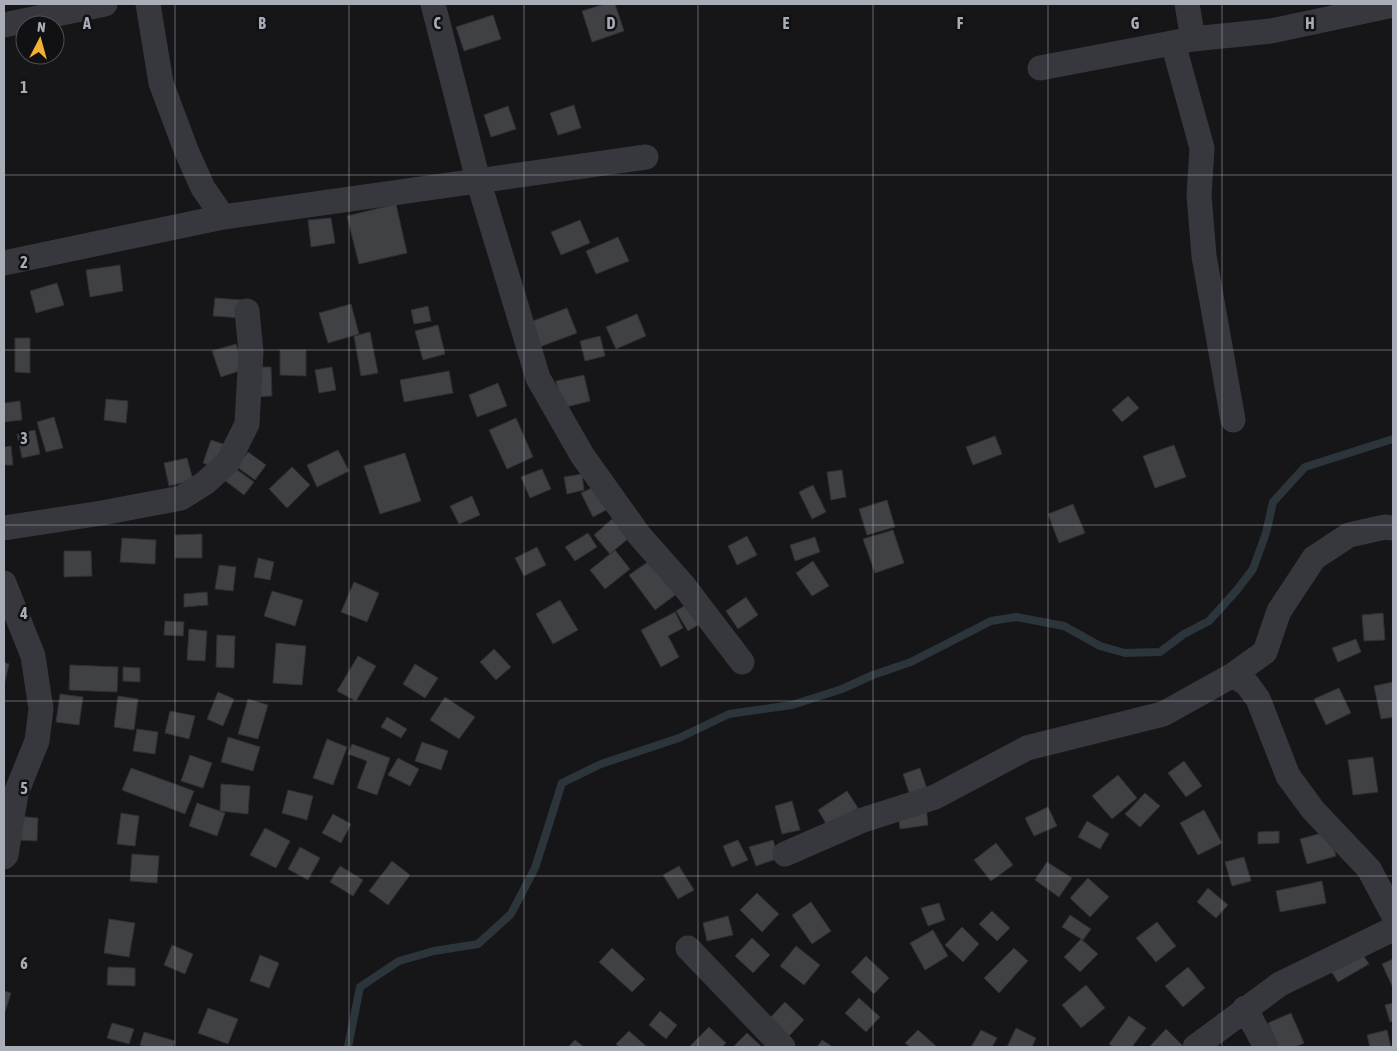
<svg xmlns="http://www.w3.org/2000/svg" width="1397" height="1051" viewBox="0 0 1397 1051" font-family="'Asap Condensed',sans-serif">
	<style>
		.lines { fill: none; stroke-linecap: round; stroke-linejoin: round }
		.stream { stroke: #2c353c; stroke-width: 8 }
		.building { fill: #404145; stroke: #303034 }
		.street { stroke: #37383d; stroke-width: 25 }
		.grid { fill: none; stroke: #a8adb8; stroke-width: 1; stroke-opacity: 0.55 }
		.grid-label { font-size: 16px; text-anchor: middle; font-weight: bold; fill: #a8adb8; stroke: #111113; stroke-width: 5; stroke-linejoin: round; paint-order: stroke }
	</style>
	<rect width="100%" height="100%" fill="#161618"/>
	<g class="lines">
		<path class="stream" d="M348,1047l12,-60 39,-26 35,-10 44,-7 33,-30 24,-46 27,-85 39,-19 78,-26 50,-24 63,-9 50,-16 31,-14 38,-13 80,-41 25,-4 48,9 36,20 25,7 35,-1 24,-18 25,-13 28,-31 16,-21 13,-36 7,-31 32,-35 88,-28"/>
	</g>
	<path class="building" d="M605,4h10l9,27 -32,11 -10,-31z
		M493,15l8,24 -37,12 -8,-24z
		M574,105l7,23 -23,7 -8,-22z
		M508,106l8,23 -25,8 -7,-22z
		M396,204l11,49 -48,11 -12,-48z
		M331,218l4,25 -24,4 -3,-27z
		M580,220l10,23 -29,12 -10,-23z
		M618,237l11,24 -33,13 -10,-23z
		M120,265l3,26 -33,6 -4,-27z
		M57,283l7,22 -28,8 -6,-22z
		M215,298l28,2 -1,18 -29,-2z
		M351,304l8,30 -31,9 -9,-30z
		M428,306l3,15 -17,3 -3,-14z
		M567,308l10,25 -43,16 -9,-25z
		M637,314l9,22 -30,13 -10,-22z
		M438,325l7,29 -22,6 -8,-29z
		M370,332l8,41 -17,3 -7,-40z
		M600,336l5,20 -20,5 -5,-20z
		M15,338h15v35l-15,-1z
		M236,344l9,25 -24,8 -9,-26z
		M280,350h26v26l-26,-1z
		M253,367h18l1,29 -18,1z
		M332,367l4,23 -17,3 -4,-23z
		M449,371l4,22 -49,9 -4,-22z
		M584,375l6,26 -28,7 -6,-27z
		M498,383l9,23 -30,11 -8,-22z
		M1128,396l11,12 -17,14 -10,-12z
		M106,399l22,2 -2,22 -22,-3z
		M20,401l2,19 -18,2v-19z
		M54,417l9,31 -17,4 -9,-30z
		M516,418l17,39 -26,12 -18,-39z
		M35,430l5,24 -18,4 -5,-24z
		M995,436l7,18 -29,11 -7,-18z
		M211,440l15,5 -8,23 -15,-5z
		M1174,445l12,32 -31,11 -12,-32z
		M11,446l2,19h-9v-18z
		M338,450l11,21 -32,16 -10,-22z
		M248,452l18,13 -11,15 -18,-13z
		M405,453l16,48 -41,13 -16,-48z
		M187,458l6,22 -24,6 -5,-23z
		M232,466l22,16 -10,13 -21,-16z
		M292,467l18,18 -23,23 -18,-19z
		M542,469l9,20 -21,9 -9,-21z
		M842,470l4,27 -15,3 -4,-28z
		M582,474l2,16 -17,4 -3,-17z
		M598,485l12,23 -17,9 -12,-24z
		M813,485l13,27 -14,7 -13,-27z
		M472,496l8,19 -21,9 -9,-18z
		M887,500l8,27 -28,8 -8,-26z
		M1073,504l12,29 -26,10 -11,-29z
		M612,519l17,19 -19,16 -16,-19z
		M893,530l11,33 -29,10 -12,-34z
		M588,533l9,14 -22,14 -10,-14z
		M202,534v24h-27v-23z
		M747,536l10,19 -20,10 -9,-19z
		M815,537l5,15 -25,9 -5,-16z
		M122,538l34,2 -1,24 -35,-2z
		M537,547l9,18 -22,11 -9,-18z
		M615,550l15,19 -25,20 -15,-19z
		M64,551h27l1,25 -28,1z
		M258,558l16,4 -4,18 -16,-3z
		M652,559l26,34 -23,17 -26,-35z
		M813,561l16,25 -17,10 -16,-23z
		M219,565l17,2 -3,24 -18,-2z
		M354,582l25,11 -12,29 -26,-10z
		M272,591l31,9 -8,26 -31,-10z
		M207,592l1,13 -24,2v-13z
		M746,597l12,18 -20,14 -12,-18z
		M560,600l18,30 -25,14 -17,-30z
		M694,600l12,20 -18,11 -12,-20z
		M675,612l8,16 -15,8 11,21 -18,10 -20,-37z
		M1383,613l2,27 -21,1 -2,-26z
		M165,621l19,1 -1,14 -19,-1z
		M189,629l18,2 -2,30 -18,-1z
		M217,635l18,1 -1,32 -18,-1z
		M1356,639l5,13 -23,10 -6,-14z
		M276,643l30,3 -4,39 -29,-2z
		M494,649l17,18 -15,13 -16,-18z
		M358,656l18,10 -20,35 -19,-10z
		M4,662l5,2 -5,22z
		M415,664l23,14 -13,20 -22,-14z
		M70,665l48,2 -1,25 -48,-2z
		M123,667l17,1v14l-17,-1z
		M1393,682v35l-12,2 -7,-33z
		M1339,688l12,25 -25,12 -12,-26z
		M218,692l16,7 -11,27 -16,-7z
		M60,694l23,3 -4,28 -23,-3z
		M118,696l20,3 -4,31 -20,-3z
		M445,697l30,20 -16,22 -29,-19z
		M248,699l20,6 -10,34 -20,-5z
		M170,711l25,5 -6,23 -24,-6z
		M387,717l20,12 -6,9 -20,-11z
		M137,729l21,3 -3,22 -22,-3z
		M228,737l32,10 -7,24 -32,-9z
		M327,739l20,8 -14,38 -20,-7z
		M422,742l26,9 -7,19 -26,-9z
		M352,744l38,14 -13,37 -20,-7 10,-27 -19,-7z
		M190,755l22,8 -9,25 -22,-7z
		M1373,757l5,35 -25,3 -5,-35z
		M398,758l21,11 -9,17 -22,-11z
		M1184,761l18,25 -16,11 -18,-24z
		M131,768l63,23 -9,23 -63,-24z
		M920,768l9,27 -17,6 -9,-27z
		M1118,775l19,23 -25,21 -20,-23z
		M221,784l29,2 -2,28 -28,-3z
		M288,790l25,6 -6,24 -25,-7z
		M847,791l11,17 -30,19 -10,-17z
		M1145,793l15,13 -20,21 -15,-13z
		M792,801l8,29 -18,4 -7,-28z
		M197,803l28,10 -8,23 -28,-10z
		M926,806l2,19 -28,4 -2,-19z
		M1048,807l9,19 -23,10 -9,-18z
		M1204,810l18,33 -24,12 -18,-32z
		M121,813l18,3 -4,30 -18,-2z
		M333,814l18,10 -10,19 -19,-10z
		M16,816l22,2 -1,23 -22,-1z
		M1087,821l22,13 -9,15 -22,-12z
		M265,828l25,13 -14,27 -26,-13z
		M1279,831v12l-21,1v-12z
		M1329,831l7,25 -29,8 -7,-25z
		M738,840l10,20 -16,7 -9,-21z
		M773,840l6,18 -23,8 -7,-19z
		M996,843l17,22 -22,16 -17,-21z
		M300,847l20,11 -12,22 -20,-11z
		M132,854l27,2 -2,27 -27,-2z
		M1244,857l7,24 -19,5 -7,-24z
		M392,861l18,14 -22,30 -19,-14z
		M1047,862l25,16 -13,19 -24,-17z
		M340,866l23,14 -10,16 -23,-14z
		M679,866l15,24 -16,9 -15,-24z
		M1088,878l21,19 -19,20 -20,-19z
		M1322,881l4,22 -46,9 -4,-21z
		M1208,888l20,17 -12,13 -19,-16z
		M757,893l22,21 -17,18 -22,-22z
		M811,902l20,29 -19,13 -20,-29z
		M939,903l6,17 -17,6 -7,-18z
		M992,911l18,17 -13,13 -18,-17z
		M1070,915l21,14 -8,11 -21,-13z
		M728,916l5,19 -26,6 -4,-18z
		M109,919l26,4 -6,34 -25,-4z
		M1157,922l19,24 -20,16 -20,-24z
		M962,927l17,17 -16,18 -18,-17z
		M933,930l15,26 -23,14 -15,-27z
		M752,938l18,17 -17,18 -18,-17z
		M1081,939l17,15 -18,18 -16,-15z
		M172,945l21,9 -8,20 -21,-9z
		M796,946l24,19 -16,20 -24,-19z
		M612,948l33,31 -13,13 -33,-30z
		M1014,948l14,13 -29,32 -15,-15z
		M1361,952l8,12 -31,18 -7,-11z
		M260,955l19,8 -10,25 -19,-7z
		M866,956l23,22 -15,16 -23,-22z
		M1393,959v29l-11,-24z
		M108,967l27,1v18l-28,-1z
		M1188,967l17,21 -22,19 -18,-21z
		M1086,985l19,23 -24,20 -19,-23z
		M4,991l7,2 -7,22z
		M859,998l21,19 -14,15 -21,-19z
		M785,1002l19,18 -17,18 -19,-18z
		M1393,1003v18l-3,1 -5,-17z
		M208,1008l30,11 -10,25 -30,-11z
		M660,1011l17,14 -11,14 -17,-14z
		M1291,1013l13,30 -9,4h-17l-10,-24z
		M1129,1016l17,12 -14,19h-18l-5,-3z
		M112,1023l22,6 -5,15 -22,-6z
		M709,1027l17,16 -4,4h-33z
		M1016,1028l20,10 -4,9h-25z
		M1166,1029l18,18 -34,-1z
		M918,1030l19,17h-27l-5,-4z
		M981,1030l16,8 -5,9h-21z
		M1387,1030l4,17h-21l-3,-12z
		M629,1031l18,16h-28l-3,-3z
		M144,1032l31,9 -2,6h-27l-6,-2z
		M747,1033l15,14 -28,-1z
		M575,1040l9,7h-16z
		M822,1040l11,7h-16z"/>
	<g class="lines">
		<path class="street" d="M148,4l13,79 25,67 17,38 20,29
			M433,4l45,176 60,198 44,77 57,80 45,51 58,76
			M1187,4l6,35
			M4,25l101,-21
			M1173,43l29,105 -3,47 5,61 29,164
			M1040,68l153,-29 78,-8 122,-26
			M4,263l219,-46 423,-60
			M4,528l98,-15 79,-15 24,-15 23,-21 19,-38 4,-72 -4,-41
			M4,583l29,73 8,53 -4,32 -21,52 -10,62 -2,2
			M1233,675l14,9 11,15 30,77 25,34 56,59 24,45
			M785,854l78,-34 72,-23 92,-49 136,-34 70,-39 32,-23 14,-41 35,-53 35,-23 36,-8 8,1
			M688,948l95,99
			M1245,1008l21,39
			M1195,1047l85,-63 113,-55"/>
	</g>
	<path class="grid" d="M175,4v1043M349,4v1043M524,4v1043M698,4v1043M873,4v1043M1048,4v1043M1222,4v1043M4,175h1389M4,350h1389M4,525h1389M4,701h1389M4,876h1389"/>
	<g class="grid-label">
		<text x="87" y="29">A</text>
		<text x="262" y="29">B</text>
		<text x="437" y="29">C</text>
		<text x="611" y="29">D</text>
		<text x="786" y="29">E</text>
		<text x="960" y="29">F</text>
		<text x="1135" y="29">G</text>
		<text x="1310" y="29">H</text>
		<text x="24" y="93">1</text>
		<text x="24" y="268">2</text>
		<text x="24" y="444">3</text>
		<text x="24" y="619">4</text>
		<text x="24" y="794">5</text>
		<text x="24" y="969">6</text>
	</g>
	<rect width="1397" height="1051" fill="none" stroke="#a8adb8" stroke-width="10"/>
	<g transform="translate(40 40) rotate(6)"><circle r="24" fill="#111113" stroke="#4d4f55"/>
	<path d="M0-4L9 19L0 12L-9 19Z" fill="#f2b134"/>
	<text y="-8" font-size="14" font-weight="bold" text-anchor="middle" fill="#a8adb8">N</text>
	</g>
</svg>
